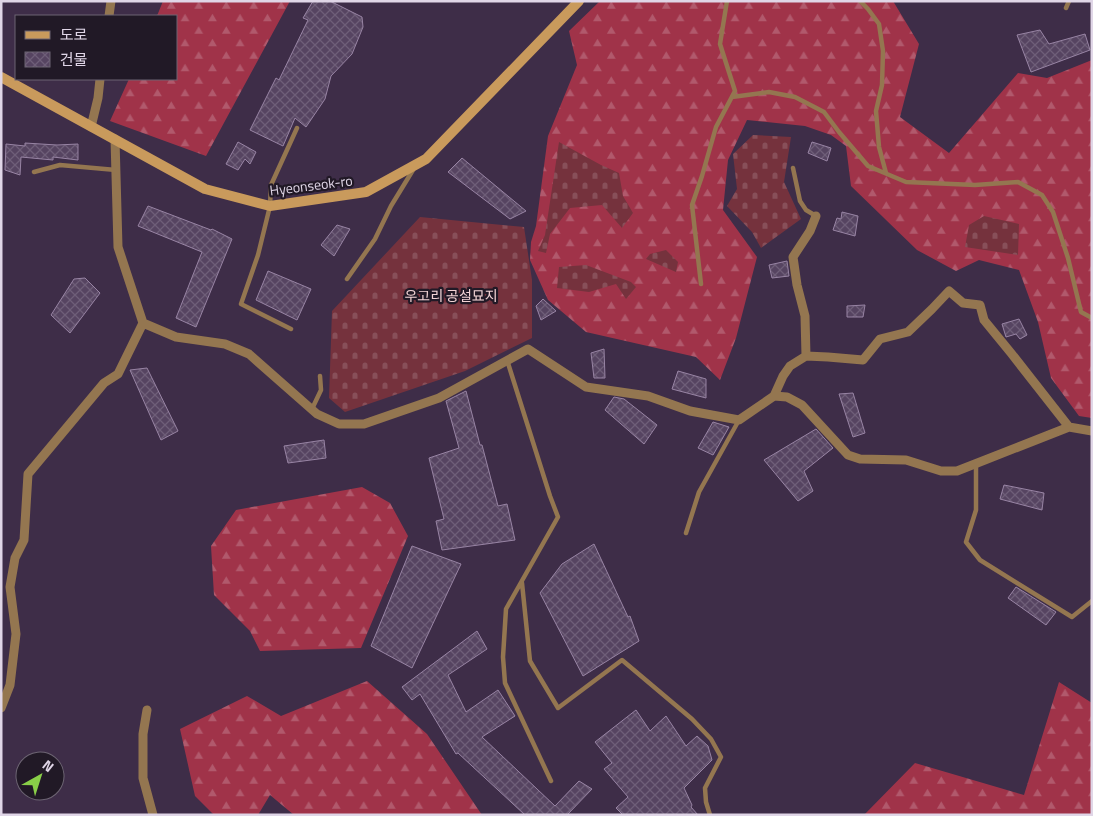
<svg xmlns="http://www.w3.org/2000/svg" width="1093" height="816" viewBox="0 0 1093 816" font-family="'Titillium Web','Noto Sans KR',sans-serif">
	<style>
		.forest { fill: url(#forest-firs) }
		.cemetery { fill: url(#cemetery-stones) }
		.building { fill: url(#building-cross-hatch); stroke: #9884a4 }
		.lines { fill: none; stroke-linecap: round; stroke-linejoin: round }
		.lane { stroke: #947650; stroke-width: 4.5 }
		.street { stroke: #947650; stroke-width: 9 }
		.secondary { stroke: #c99a5c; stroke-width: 10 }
		.labels { text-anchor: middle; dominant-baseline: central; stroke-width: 4.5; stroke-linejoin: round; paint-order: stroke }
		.street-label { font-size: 14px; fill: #e0d6e7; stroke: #211926 }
		.park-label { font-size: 14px; fill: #f2d3d5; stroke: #211926 }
	</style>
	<defs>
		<pattern id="forest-firs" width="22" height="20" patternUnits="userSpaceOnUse" patternTransform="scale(1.25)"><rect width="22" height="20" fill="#a03349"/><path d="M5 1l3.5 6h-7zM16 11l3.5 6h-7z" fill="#b1596c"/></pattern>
		<pattern id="cemetery-stones" width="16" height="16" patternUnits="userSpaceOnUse" patternTransform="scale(1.25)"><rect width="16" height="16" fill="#75323d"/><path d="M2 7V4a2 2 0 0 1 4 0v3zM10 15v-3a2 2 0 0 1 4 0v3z" fill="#884f59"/></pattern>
		<pattern id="building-cross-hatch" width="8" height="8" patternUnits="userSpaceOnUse" patternTransform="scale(1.25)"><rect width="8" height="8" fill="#564461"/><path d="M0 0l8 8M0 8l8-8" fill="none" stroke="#6e5e78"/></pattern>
	</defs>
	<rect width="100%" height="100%" fill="#3e2d48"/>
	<path class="forest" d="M163,1h127l-84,155 -96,-35 19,-42h47v-63h-19z
		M600,1h293l26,43 -19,73 49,36 69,-80 29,5 45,-18v358l-13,-2 -28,-38 -13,-56 -19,-52 -40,-10 -23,11 -39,-21 -66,-64 -5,-40 -15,-11 -26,-9 -58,-6 -19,40 -5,50 34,47 -21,81 -16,42 -24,-23 -110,-25 -38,-32 -18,-40 1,-18 5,-16 12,-90 29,-71 -8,-34z
		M362,487l28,16 18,33 -47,112 -101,3 -10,-20 -36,-36 -3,-49 25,-36z
		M367,681l60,53 55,81h-188l-24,-20 -12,20h-44l-19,-19 -15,-67 67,-33 34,20z
		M1059,682l33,21v112h-228l51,-52 109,32z"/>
	<path class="cemetery" d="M753,135l38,2 -7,45 17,37 -40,29 -9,-16 -25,-26 10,-17 -4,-35z
		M559,142l42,23 18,8 4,23 10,17 -11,15 -20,-23 -32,3 -20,26 -4,19 -8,-2 7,-16z
		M984,216l35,8 -1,31 -53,-8 4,-22z
		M420,217l104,10 8,53v58l-67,33 -120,41 -16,-14 3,-87z
		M666,250l12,12 -2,10 -30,-13 4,-5z
		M586,265l45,17 5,5 -10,12 -10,-15 -27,8 -32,-4 2,-21z"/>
	<path class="building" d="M313,1h17l32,16 1,10 -11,27 -21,22 -6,23 -19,28 -11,-9 -12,28 -33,-16 26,-52 3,2 29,-60 -5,-2z
		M1040,30l9,14 36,-10 5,16 -59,22 -14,-37z
		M238,142l18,10 -6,12 -5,-5 -7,11 -12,-6z
		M812,142l19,6 -4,13 -19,-8z
		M25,143l32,2 21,-1v16l-25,-3v3l-32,-3 -1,18 -15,-5 1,-26 19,2z
		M462,158l64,53 -16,8 -62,-47z
		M148,206l63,24 1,-1 20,10 -36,88 -20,-9 26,-66 -64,-26z
		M842,212l16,4 -3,20 -22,-6 4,-12 4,1z
		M337,225l13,4 -16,27 -13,-11z
		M787,261l2,15 -17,2 -3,-13z
		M268,271l43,18 -14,31 -41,-20z
		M85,278l15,15 -30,40 -19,-18 23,-36z
		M543,299l13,12 -15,9 -5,-14z
		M865,305l-2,12h-16v-11z
		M1019,319l8,16 -7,4 -4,-5 -10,3 -4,-13z
		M604,349l1,29h-11l-3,-25z
		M147,368l31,63 -17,9 -31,-70z
		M678,371l28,8v19l-34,-9z
		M466,391l14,54h2l16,61 9,-2 8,36 -73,10 -6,-29 8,-2 -15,-61 30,-10 -13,-47z
		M853,393l12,40 -12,4 -14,-43z
		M614,397l10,2 33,26 -13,19 -39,-34z
		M713,422l16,5 -16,28 -15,-7z
		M816,429l17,19 -29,23 9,20 -15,10 -34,-41z
		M324,440l2,18 -38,5 -4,-17z
		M1004,485l40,8 -2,17 -42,-11z
		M594,544l34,73 2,-1 9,25 -56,35 -43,-83 22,-29z
		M412,546l49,18 -49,104 -41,-22z
		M1016,587l40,25 -10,13 -38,-27z
		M477,631l10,18 -39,26 18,37 32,-22 17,26 -33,21 73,69 24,-25 13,8 -25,26h-42l-67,-62 -2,1 -36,-60 -8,6 -10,-13z
		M636,710l14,21 16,-15 20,30 11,-10 11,10 4,14 -28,28 8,17 -1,2 7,8h-75l-7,-7 12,-11 -24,-28 8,-6 -17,-21z"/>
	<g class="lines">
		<path class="lane" d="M860,1l8,8 11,15 4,27 -1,34 -6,26 3,36 7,26
			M1066,8l3,-7
			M732,97l37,-5 26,5 29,15 15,20 29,34 38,16 69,3 43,-3 24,13 11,17 15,46 13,54 11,6
			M793,168l7,33 6,9 10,6
			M34,172l26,-7 56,5
			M347,279l28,-40 16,-33 22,-36
			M701,284l-9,-79 10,-29 14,-49 19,-36 -15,-47 7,-43
			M291,329l-50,-25 17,-49 12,-49 1,-21 26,-57
			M507,360l43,136 8,21 -52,92 -3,48 2,26 46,98
			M312,409l9,-19 -1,-14
			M976,464v46l-10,32 14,18 92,57 20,-16
			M686,533l13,-41 40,-72
			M522,583l8,78 28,47 64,-48 70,59 19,20 10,18 -16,31 1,14 4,13"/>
		<path class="street" d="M109,16l2,-15
			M91,127l7,-29 2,-19
			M143,323l33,14 49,7 24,10 68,60 22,10h25l75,-26 89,-49 58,38 62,9 42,15 49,9 35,-24 13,1 15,8 46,50 12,4 46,1 35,11h16l112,-44 23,4
			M806,356l-1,-40 -8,-31 -4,-28 17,-26 6,-15
			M774,396l9,-20 7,-10 16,-10 22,1 35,3 17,-21 28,-7 24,-23 17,-18 14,12 17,2 4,15 27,33 58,74
			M1,708l9,-23 6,-51 -6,-47 5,-29 9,-18 4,-66 76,-91 14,-9 25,-51 -25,-76 -3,-108
			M147,710l-4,24v44l10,37"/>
		<path class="secondary" d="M1,77l204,112 65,17 96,-14 60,-33 153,-158"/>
	</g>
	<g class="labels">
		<g class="street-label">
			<text transform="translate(311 185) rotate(-7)">Hyeonseok-ro</text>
		</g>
		<g class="park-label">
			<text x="451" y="295">우고리 공설묘지</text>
		</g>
	</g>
	<rect width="1093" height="816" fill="none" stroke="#e0d6e7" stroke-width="5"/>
	<rect x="15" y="15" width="162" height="65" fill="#211926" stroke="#6d6573"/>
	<rect x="25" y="31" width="25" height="8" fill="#c99a5c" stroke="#6d6573"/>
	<text x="60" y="40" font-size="15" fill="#e0d6e7">도로</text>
	<rect x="25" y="52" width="25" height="15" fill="url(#building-cross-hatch)" stroke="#6d6573"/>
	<text x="60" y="65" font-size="15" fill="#e0d6e7">건물</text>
	<g transform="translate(40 776) rotate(39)"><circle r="24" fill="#211926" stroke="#6d6573"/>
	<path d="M0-4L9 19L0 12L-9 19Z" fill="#89cf48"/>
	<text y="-8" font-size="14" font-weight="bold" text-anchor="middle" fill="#e0d6e7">N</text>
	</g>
</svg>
